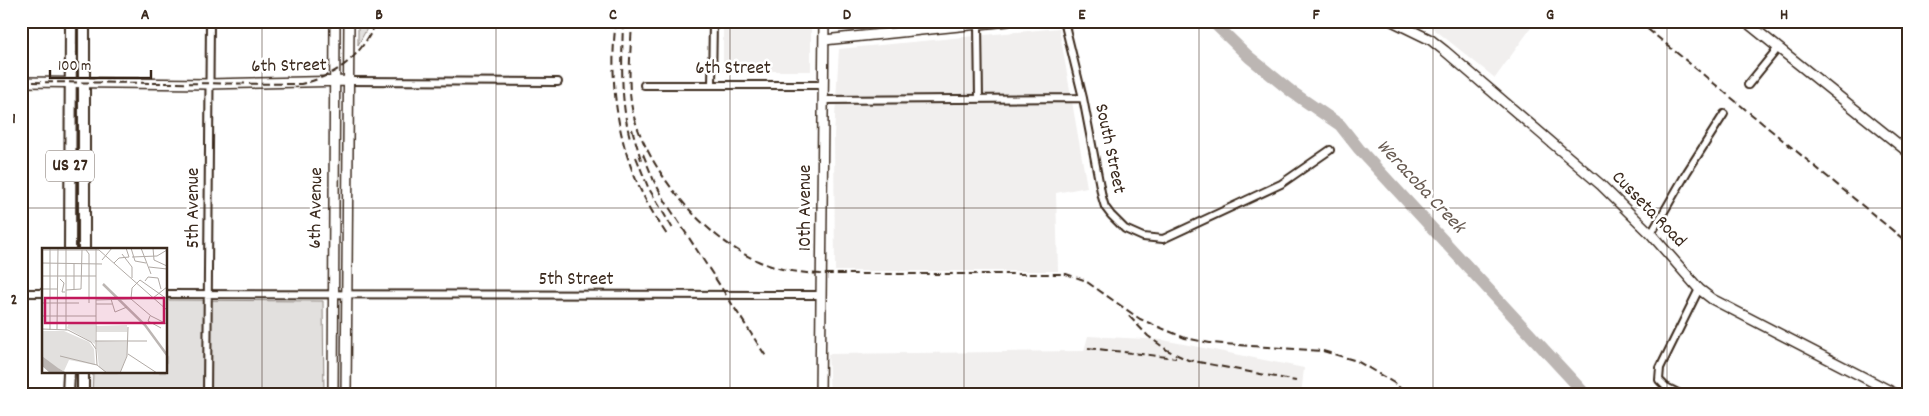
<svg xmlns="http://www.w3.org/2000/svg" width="1929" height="416" viewBox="0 0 1929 416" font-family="Dekko,sans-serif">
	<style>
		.built { fill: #f1efee }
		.green { fill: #e2e0de; stroke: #8e857e }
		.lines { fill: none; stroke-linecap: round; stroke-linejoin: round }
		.river { stroke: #bcb6b3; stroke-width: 12 }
		.street-casing { stroke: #3b2a1e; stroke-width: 10 }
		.secondary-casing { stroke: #3b2a1e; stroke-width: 12 }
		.primary-casing { stroke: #3b2a1e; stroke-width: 14 }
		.street { stroke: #fff; stroke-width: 6 }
		.secondary { stroke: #fff; stroke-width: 9 }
		.primary { stroke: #fff; stroke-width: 10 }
		.rail { stroke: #3b2a1e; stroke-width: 2; stroke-dasharray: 8 4; stroke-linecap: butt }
		.grid { fill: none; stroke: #3b2a1e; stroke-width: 1; stroke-opacity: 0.55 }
		.labels { text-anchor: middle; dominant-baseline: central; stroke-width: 5; stroke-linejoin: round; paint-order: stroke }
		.shield { fill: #fff; stroke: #766a62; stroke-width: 1 }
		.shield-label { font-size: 18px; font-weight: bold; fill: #3b2a1e }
		.street-label { font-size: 19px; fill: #3b2a1e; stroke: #fff }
		.water-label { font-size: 20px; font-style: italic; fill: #685b52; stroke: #fff }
		.inset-river { fill: none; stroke: #bcb6b3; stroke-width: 2.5 }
		.inset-road { fill: none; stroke: #b1aaa5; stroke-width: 1 }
		.view { fill: #c2185b; fill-opacity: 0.15; stroke: #c2185b; stroke-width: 2.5 }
		.inset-edge { fill: none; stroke: #3b2a1e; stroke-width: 2.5 }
		.neatline { fill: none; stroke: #3b2a1e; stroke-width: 2 }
		.grid-label { font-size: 16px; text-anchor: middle; font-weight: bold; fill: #3b2a1e }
	</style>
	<rect width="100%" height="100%" fill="#fff"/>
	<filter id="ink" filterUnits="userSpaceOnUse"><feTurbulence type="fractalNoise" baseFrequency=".02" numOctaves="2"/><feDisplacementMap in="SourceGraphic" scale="10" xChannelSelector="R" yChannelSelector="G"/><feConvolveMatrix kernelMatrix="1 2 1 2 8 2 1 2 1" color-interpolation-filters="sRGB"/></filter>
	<g filter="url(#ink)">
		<path class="built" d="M723,21h88v50h-88z
			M1424,21h112l-41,57z
			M1059,28l28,159 -31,6 2,78h-223l-1,-136 5,-86z
			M1088,336l75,4 141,28 -3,27h-471l-2,-41 256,-3z"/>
		<path class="green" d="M358,21h13l-13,24z
			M166,300l157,1 1,94h-232l1,-23h73z"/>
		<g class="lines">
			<path class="river" d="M1212,21l37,36 43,35 48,33 19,24 227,246"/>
			<defs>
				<path id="street" d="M1064,21l19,77 19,99 3,10 6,8 14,14 18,8 20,2 118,-55 49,-34
					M978,24l1,75
					M348,81l210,1
					M644,85h179
					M712,85l1,-64
					M1748,85l30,-37
					M823,100l260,-2
					M1651,234l36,-62 37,-58
					M21,293h23
					M166,294l655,1
					M207,395l3,-374
					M1682,395l-16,-8 -7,-7 1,-12 39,-79"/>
				<path id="secondary" d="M1392,21l39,19 14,11 156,134 50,49 48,55 13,10 186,96
					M1745,21l163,131
					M824,40l184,-19
					M21,82l188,2 139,-3
					M333,395l2,-374
					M346,395l3,-374
					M820,395l4,-374"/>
				<path id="primary" d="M70,250l1,-229
					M84,250v-229
					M68,395l1,-23
					M83,395v-23"/>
			</defs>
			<use href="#street" class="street-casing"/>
			<use href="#secondary" class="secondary-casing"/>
			<use href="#primary" class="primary-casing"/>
			<use href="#street" class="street"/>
			<use href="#secondary" class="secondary"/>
			<use href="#primary" class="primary"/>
			<path class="rail" d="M616,21c-7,52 0,114 21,161 8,19 19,36 30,53
				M623,21c-1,40 -3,79 7,117
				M632,21c-1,29 -6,68 2,96 16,55 70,121 124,144 20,9 42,12 63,13h245l18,6 56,39 45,19 25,5 113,8 34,10 37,22 14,12
				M1638,21l270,222
				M21,82l280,2c38,-9 59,-27 76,-63
				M632,129l10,34
				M643,154l11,27 13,23 100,154
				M636,157l12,30 25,42
				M1129,316l19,20 19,14 21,10 108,21
				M1088,348l88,10"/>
		</g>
	</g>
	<path class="grid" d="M262,21v374M496,21v374M730,21v374M964,21v374M1199,21v374M1433,21v374M1667,21v374M21,208h1887"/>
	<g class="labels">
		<rect class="shield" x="46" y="150.5" width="48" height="31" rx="4"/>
		<g class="shield-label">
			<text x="70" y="166">US 27</text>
		</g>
		<g class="street-label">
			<text transform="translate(289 67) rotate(-1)">6th Street</text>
			<text x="733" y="69">6th Street</text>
			<text transform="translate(1109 149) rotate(78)">South Street</text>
			<text transform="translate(194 208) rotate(-90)">5th Avenue</text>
			<text transform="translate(317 208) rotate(-89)">6th Avenue</text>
			<text transform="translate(806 208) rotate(-90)">10th Avenue</text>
			<text transform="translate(1648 210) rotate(46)">Cusseta Road</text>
			<text x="576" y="280">5th Street</text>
		</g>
		<g class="water-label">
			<text transform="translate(1420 187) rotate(47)">Weracoba Creek</text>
		</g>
	</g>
	<g transform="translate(42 248)">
		<rect width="125" height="125" fill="#fff"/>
		<path d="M27,75l26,1v20l-28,-16zM85,77v7h-31v-6zM0,83h22l25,11 5,7 1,16 -26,-5 -5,11 -7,-3 -15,-12zM54,93l31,1v13l-7,18h-13l-8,-6z" fill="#e2e0de"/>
		<path d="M0,108l16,12 9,5h-17l-8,-7z" fill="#bcb6b3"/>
		<path class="inset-river" d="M61,36l42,41 22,30"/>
		<path class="inset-road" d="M89,0l4,13 11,2M99,0l10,26M111,0l1,12 13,6M0,2h57l68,60M44,2l3,4v49M80,6l10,13v11M90,9l25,-1 10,-6M60,12l10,-12M0,15l60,1M72,15l5,-5 10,-1 -3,-9M107,19l18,2M0,28h54M18,31l4,4 -2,9h3M103,33l3,-4 10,1 3,11M0,41h16M32,41v-26M24,42l15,-1 1,-39M111,50l14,-11M69,51l4,13 12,-5M89,51l1,-11 8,-8 27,19M54,52l35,-1 20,17 16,8M0,55h37M54,56h16M0,68h54M108,68l-2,5 13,7M0,81l26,1 23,12 5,7 1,16 10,8M15,81l1,-80M8,82v-81M24,82v-82M53,93h52M54,101v-101M86,106l29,19M18,108l37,9M78,125l7,-17 1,-29"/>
		<path class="view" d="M3,50h119v25h-119z"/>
		<rect width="125" height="125" class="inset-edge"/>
	</g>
	<rect width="1929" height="416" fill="none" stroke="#fff" stroke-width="55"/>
	<path d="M50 70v8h101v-8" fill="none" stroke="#3b2a1e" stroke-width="2.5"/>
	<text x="58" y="70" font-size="15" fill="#3b2a1e" stroke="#ffffff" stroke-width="4" paint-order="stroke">100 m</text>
	<rect x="28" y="28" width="1874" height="360" class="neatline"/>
	<g class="grid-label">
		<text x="145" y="19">A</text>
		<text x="379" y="19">B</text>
		<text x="613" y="19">C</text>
		<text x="847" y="19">D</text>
		<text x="1082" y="19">E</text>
		<text x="1316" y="19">F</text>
		<text x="1550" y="19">G</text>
		<text x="1784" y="19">H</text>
		<text x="14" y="123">1</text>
		<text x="14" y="304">2</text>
	</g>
</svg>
